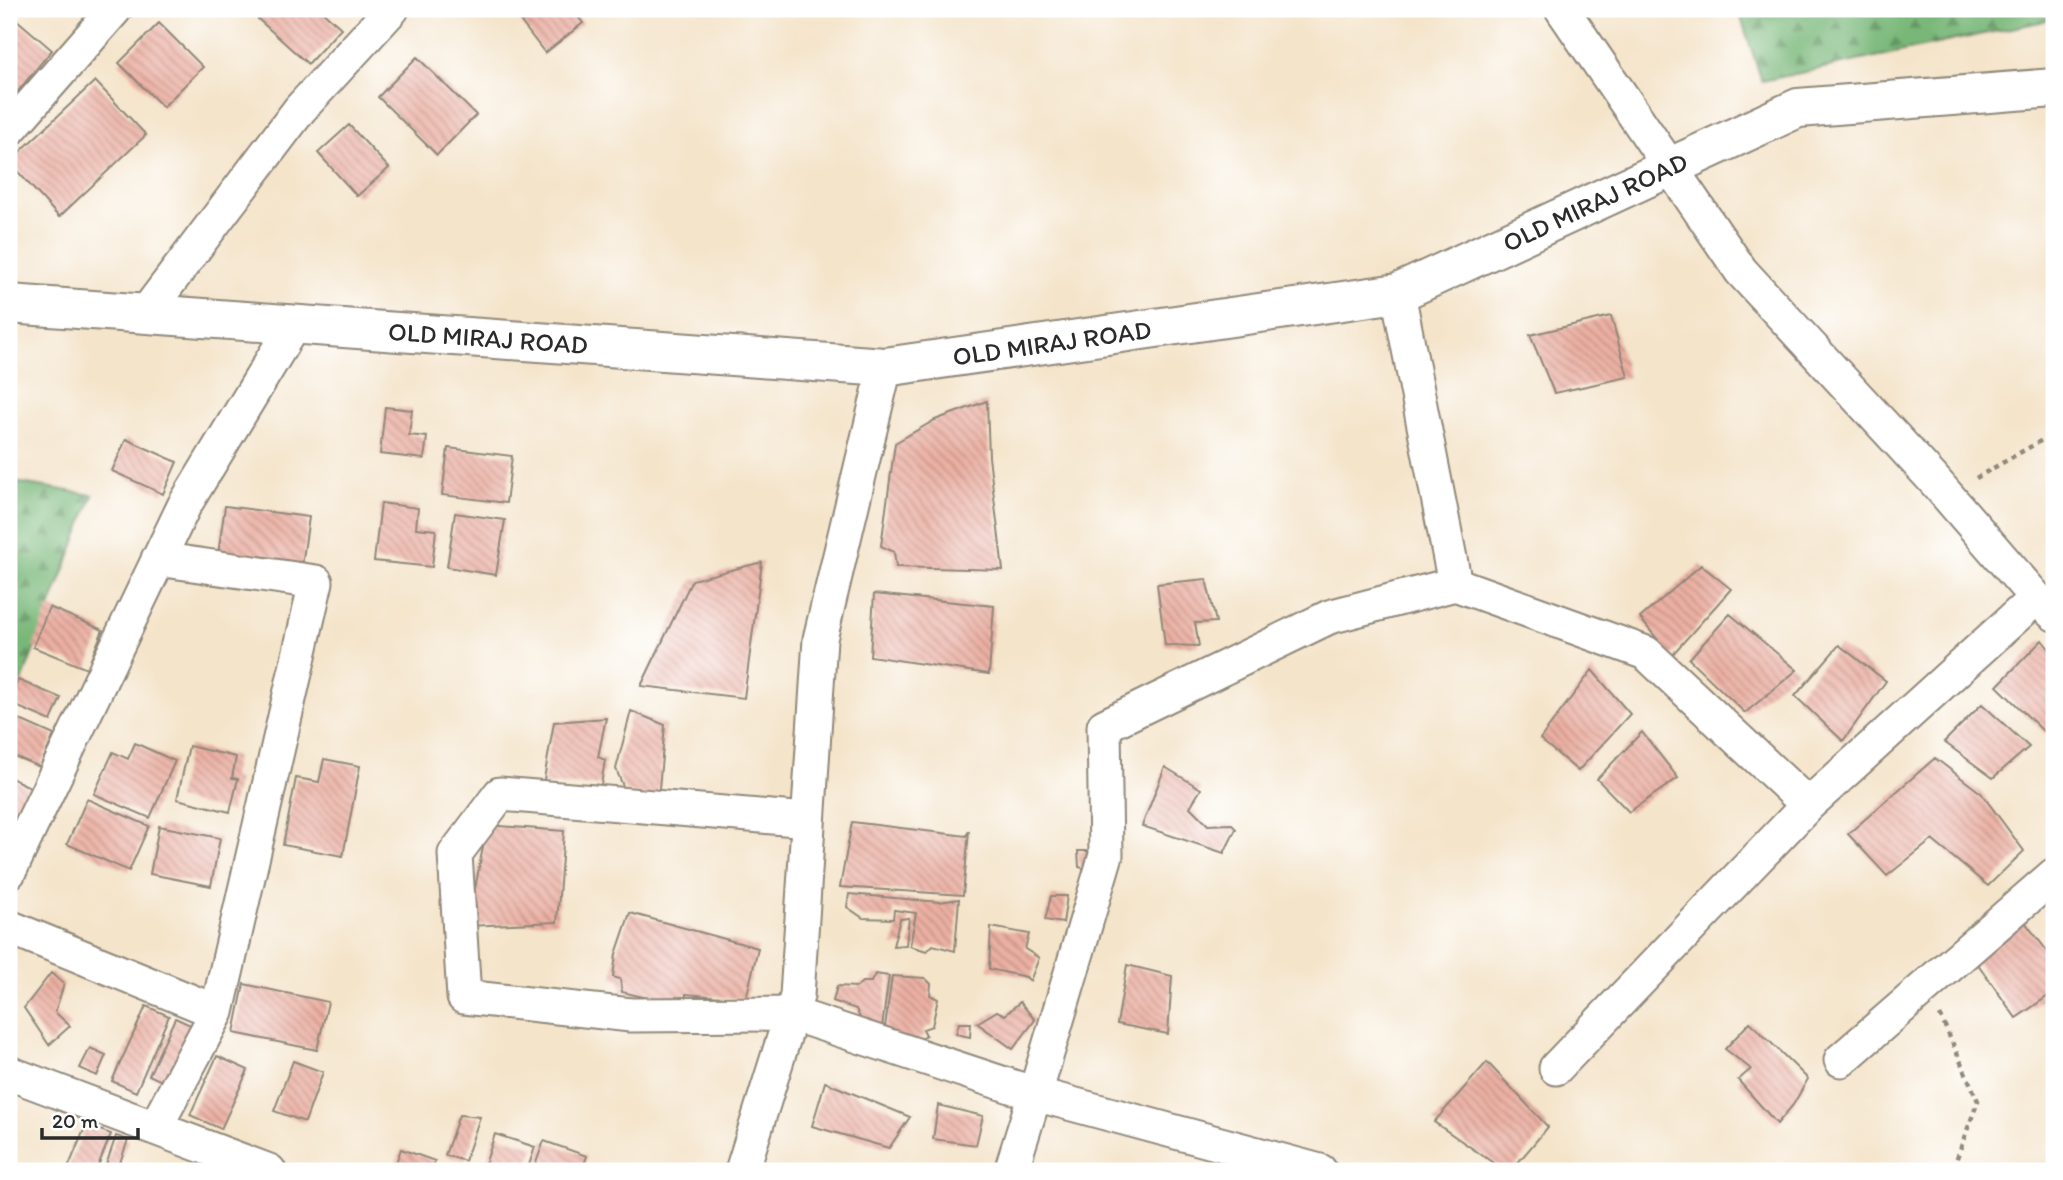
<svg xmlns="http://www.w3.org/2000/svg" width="2063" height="1180" viewBox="0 0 2063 1180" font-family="Itim,sans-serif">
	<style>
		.forest { fill: url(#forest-firs); stroke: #527152; stroke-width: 2 }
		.building { fill: url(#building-back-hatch) }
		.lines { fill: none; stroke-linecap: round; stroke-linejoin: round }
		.street-casing { stroke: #90887a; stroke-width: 37 }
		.primary-casing { stroke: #90887a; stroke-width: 42 }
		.path { stroke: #90887a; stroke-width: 4.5; stroke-dasharray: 5 5; stroke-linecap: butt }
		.street { stroke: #fff; stroke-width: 33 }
		.primary { stroke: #fff; stroke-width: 38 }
		.labels { text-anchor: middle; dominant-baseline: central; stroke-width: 5; stroke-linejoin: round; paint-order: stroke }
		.street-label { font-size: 26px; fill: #2b2b2b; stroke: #fff }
	</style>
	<defs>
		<pattern id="forest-firs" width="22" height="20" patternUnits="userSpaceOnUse" patternTransform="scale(1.75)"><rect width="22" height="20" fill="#78b778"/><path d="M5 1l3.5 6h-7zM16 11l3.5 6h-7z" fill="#639563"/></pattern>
		<pattern id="building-back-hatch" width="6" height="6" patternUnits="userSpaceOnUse" patternTransform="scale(1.75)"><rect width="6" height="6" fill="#ecb0a3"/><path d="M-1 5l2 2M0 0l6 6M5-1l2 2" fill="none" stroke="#bf8f85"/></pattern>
	</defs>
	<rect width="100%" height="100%" fill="#fff"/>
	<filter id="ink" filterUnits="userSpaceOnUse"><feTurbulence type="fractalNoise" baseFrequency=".0143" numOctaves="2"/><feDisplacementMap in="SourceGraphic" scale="14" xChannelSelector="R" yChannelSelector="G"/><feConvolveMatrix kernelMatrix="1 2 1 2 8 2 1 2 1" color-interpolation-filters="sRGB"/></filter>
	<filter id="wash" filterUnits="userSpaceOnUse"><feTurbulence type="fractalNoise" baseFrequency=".00686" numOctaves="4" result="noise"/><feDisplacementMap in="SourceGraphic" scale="28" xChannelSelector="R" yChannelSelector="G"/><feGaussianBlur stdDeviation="1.57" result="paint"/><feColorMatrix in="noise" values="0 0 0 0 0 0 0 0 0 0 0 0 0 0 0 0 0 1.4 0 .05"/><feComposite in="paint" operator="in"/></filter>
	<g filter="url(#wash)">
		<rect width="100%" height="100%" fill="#f4e4ca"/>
		<path class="forest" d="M1738,9h316v10l-292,62z
			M9,481l84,14 -84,220z"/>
		<g id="blocks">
			<path class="building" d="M267,9h53l21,19 -33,36 -50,-45z
				M511,9h61l11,14 -38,30z
				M9,13l43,37 -43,52z
				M159,23l44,44 -40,40 -44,-44z
				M417,57l59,58 -39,40 -59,-58z
				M95,81l51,54 -87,82 -50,-55z
				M349,125l40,43 -32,28 -39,-43z
				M1611,316l17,61 -74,16 -24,-58z
				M987,401l2,56 14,113 -107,-3 -2,-15 -13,-6 14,-103 40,-23z
				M385,407l27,3 -3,25 18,2 -3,22 -44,-5z
				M126,439l51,23 -14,32 -51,-23z
				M448,448l64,8 -6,47 -64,-8z
				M381,503l37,5 -2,20 20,2 -4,37 -58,-6z
				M225,506l84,11 -8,56 -84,-12z
				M455,513l50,7 -9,55 -49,-8z
				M762,562l-18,136 -103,-12 51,-106z
				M1701,565l30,24 -60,67 -31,-38z
				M1206,579l10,43 -21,1 4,23 -34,-1 -8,-61z
				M874,594l120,12 -5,68 -119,-18z
				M49,607l54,23 -16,39 -54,-22z
				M1730,614l67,56 -52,43 -56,-54z
				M2042,640l12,15v71l-9,7 -48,-47z
				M1839,645l47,36 -43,60 -48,-45z
				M1592,670l38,44 -52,57 -38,-32z
				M18,680l43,18 -10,23 -42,-18z
				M1982,704l47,43 -36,31 -49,-36z
				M631,711l34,14 -7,74 -33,-8 -9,-22z
				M9,715l45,20 -14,32 -31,-13z
				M606,718l-8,39 7,3 -4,25h-58l11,-63z
				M1642,732l36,46 -49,34 -32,-33z
				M135,743l40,18 -25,57 -56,-24 19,-42 15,7z
				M189,746l47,11 -4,21 6,1 -8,33 -53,-13z
				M1935,758l46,35 43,58 -36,35 -56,-46 -45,36 -39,-42z
				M324,759l36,7 -17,90 -60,-11 13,-67 23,4z
				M1165,767l36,22 -11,18 18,18 23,-1 5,5 -12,24 -82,-27z
				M9,777l23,11 -23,52z
				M87,799l62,27 -20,45 -62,-27z
				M852,822l114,14 3,-5 -6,64 -123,-8z
				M487,825l77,6 -7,91 -89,4z
				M159,826l61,12 -9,48 -61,-12z
				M1078,851h10l-2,18 -7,-2z
				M849,894l91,8 19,-3 -4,52 -22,-6 -6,6 -17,-5 6,-33 -22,-3 -1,9 -30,-1 -16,-11z
				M1051,896h16l-4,27 -18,-3z
				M2015,909l39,51v32l-38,26 -48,-68z
				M630,913l128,35 -12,51 -60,-5 -1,13 -63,-15 -2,-13 -7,-2 3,-23z
				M909,918l-3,27 -13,1 7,-27z
				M991,927l38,7 -4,15 14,9 -9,23 -4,-4 -37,-8z
				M1127,965l45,11 -4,58 -51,-10z
				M51,973l13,11 -9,28 15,14 -21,19 -25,-37z
				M875,974l14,2 -7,51h3l7,-51 33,2 6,6 -1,11 8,4 -6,27 -9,3 3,6 -12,8 -45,-6 -13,-28 -23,-8 4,-15 20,1 5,-5h9z
				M244,984l84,18 -11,48 -83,-17z
				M1020,1002l15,18 -22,29 -36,-26 20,-12 8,4z
				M146,1006l23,10 -33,76 -24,-11z
				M175,1018l20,9 -27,57 -19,-9z
				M1750,1022l58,57 -15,26 -16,19 -39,-44 13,-11 -26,-20z
				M959,1023h12l-1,14 -14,-3z
				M90,1048l16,7 -9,21 -17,-8z
				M217,1056l31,14 -27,59 -31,-14z
				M293,1061l30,11 -18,50 -31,-11z
				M1487,1062l61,65 -37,44h-6l-71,-49z
				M825,1082l85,35 -21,31 -77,-22z
				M938,1105l45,11 -7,29 -43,-6z
				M459,1115l21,2 -15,44 -20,-6z
				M86,1125l25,9 -15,37h-18l-10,-3z
				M495,1134l40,13 -8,24h-44z
				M116,1136l12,4 -11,31h-13z
				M544,1141l43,15 -5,15h-49z
				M401,1149l34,12 -4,10h-38z"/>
		</g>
	</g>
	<g filter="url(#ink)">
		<use href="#blocks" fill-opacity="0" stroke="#90887a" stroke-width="2"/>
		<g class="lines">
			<defs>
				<path id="street" d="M1562,9l179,262 192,208 103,119 18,16
					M9,130l106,-121
					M145,314l155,-205 92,-100
					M1455,584l191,69 162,152
					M808,820l-308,-26 -45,60 9,143 167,18 161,-1 243,80 -24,77
					M9,872l175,-366 110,-182
					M9,927l208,85 99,-430 -158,-23
					M1841,1060l213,-185
					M1556,1068l252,-263 228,-207
					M9,1073l260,98
					M155,1128l62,-116
					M742,1171l55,-175 23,-357 65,-272
					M1320,1171l-285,-77 71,-239 -2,-129 225,-109 126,-33 -57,-291"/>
				<path id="primary" d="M9,304l876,63 513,-74 400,-185 256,-20"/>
			</defs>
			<use href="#street" class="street-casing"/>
			<use href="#primary" class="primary-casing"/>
			<path class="path" d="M1976,478l73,-42 5,3
				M1940,1015l38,86 -23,62"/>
			<use href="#street" class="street"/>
			<use href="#primary" class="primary"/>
		</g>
	</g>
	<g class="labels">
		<g class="street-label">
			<text transform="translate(1595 202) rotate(-25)">OLD MIRAJ ROAD</text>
			<text transform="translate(488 338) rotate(4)">OLD MIRAJ ROAD</text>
			<text transform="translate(1052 343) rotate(-8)">OLD MIRAJ ROAD</text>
		</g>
	</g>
	<rect width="2063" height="1180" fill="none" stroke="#fff" stroke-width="35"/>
	<path d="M42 1128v10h96v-10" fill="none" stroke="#2b2b2b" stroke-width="3.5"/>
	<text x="52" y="1128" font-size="21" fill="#2b2b2b" stroke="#ffffff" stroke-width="5" paint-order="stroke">20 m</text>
</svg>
